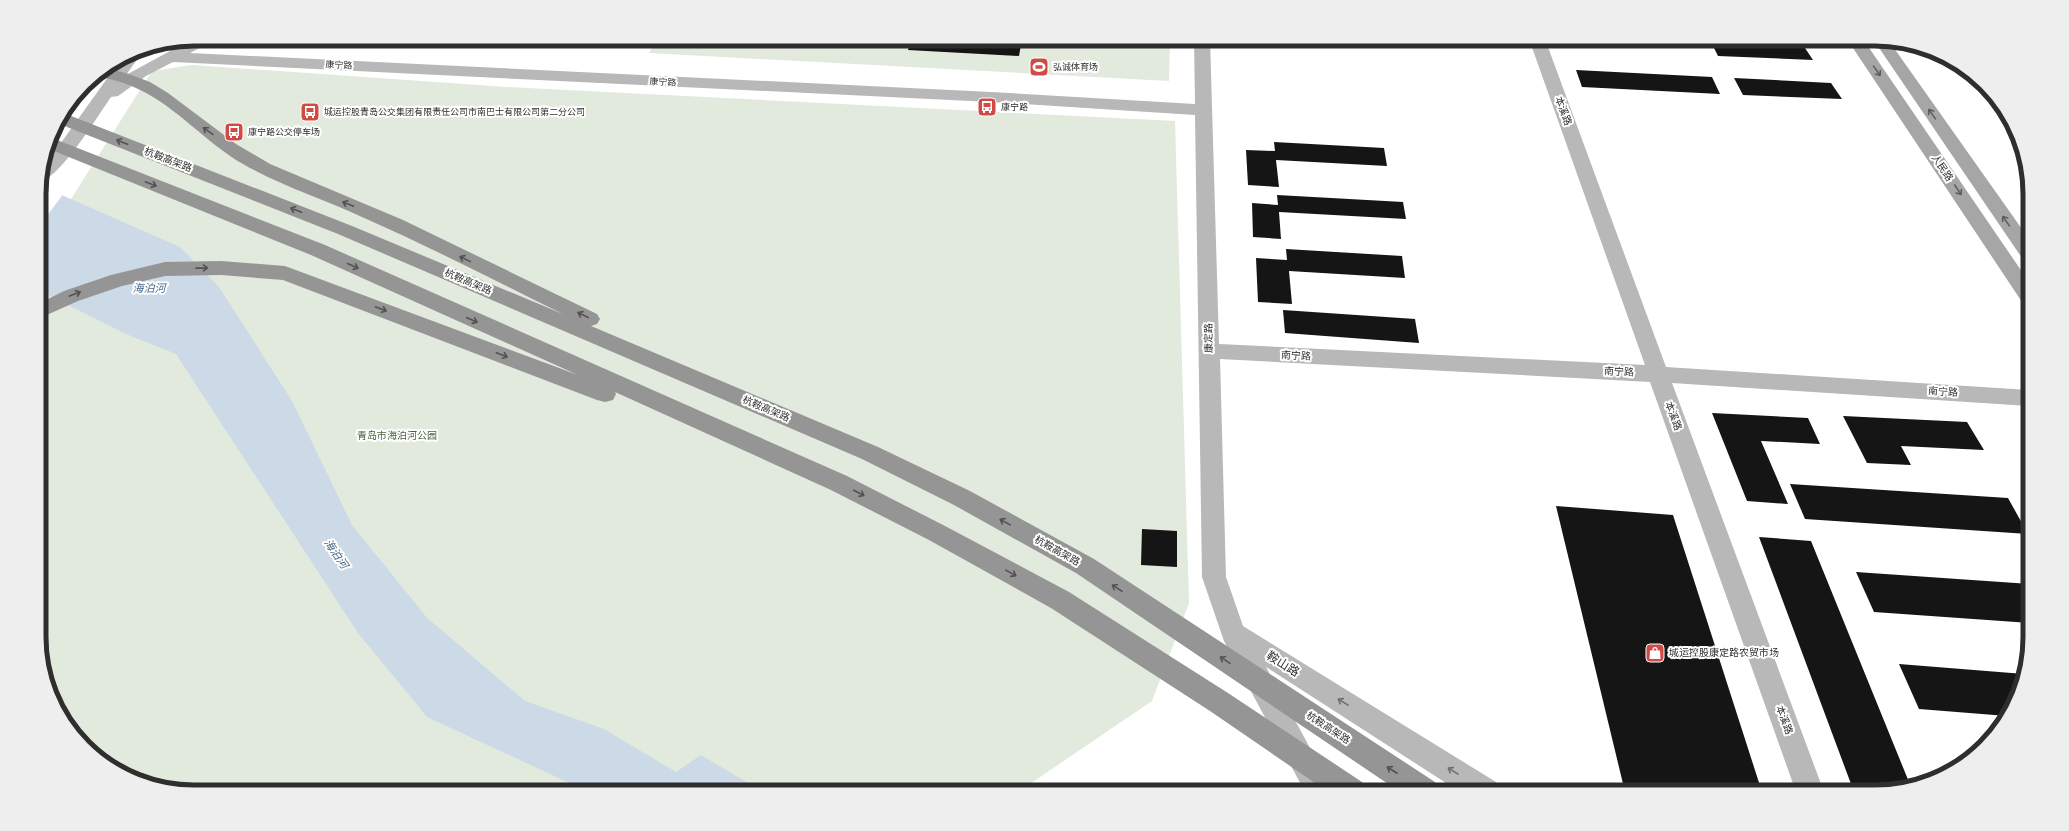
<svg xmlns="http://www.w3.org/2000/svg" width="2069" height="831" viewBox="0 0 2069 831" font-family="Rubik,'Noto Sans SC',sans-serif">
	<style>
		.green { fill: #e2e9dd }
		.water { fill: #ccd9e7 }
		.pier { fill: #fff }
		.building { fill: #151515 }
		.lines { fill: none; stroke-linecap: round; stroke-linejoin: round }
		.secondary { fill: #b8b8b8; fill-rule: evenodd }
		.primary { fill: #a6a6a6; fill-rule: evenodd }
		.highway { fill: #959595; fill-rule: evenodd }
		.oneway { stroke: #5e5e5e }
		.oneway2 { stroke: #525252 }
		.oneway3 { stroke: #6c6c6c }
		.labels { text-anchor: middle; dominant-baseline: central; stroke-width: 4; stroke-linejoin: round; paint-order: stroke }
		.far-street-label { font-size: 9px; fill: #2e2e2e; stroke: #fff }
		.far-poi-label { font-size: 9px; fill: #2e2e2e; stroke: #fff; text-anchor: start }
		.street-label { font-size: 10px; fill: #2e2e2e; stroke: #fff }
		.park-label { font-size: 10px; fill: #4d6441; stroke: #fff }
		.poi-label { font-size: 10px; fill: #2e2e2e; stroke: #fff; text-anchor: start }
		.water-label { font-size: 11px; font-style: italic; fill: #466686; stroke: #fff }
		.near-street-label { font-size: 12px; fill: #2e2e2e; stroke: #fff }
		.rim { fill: none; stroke: #2e2e2e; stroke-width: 5 }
	</style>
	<rect width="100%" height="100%" fill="#fff"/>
	<path class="green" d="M657,39h513l-1,42 -520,-28z
		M192,65l315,22 668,34 14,482 -37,98 -134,91h-824l-50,-8 -36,-18 -31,-27 -22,-34 -13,-38 -2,-419 112,-177z"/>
	<path class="water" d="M39,185l141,62 39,40 73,114 60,124 75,93 98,83 79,28 72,43 25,-17 62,37h-174l-162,-75 -69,-84 -182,-279 -50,-20 -86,-43z"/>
	<path class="pier" d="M40,183l24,10 -24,32 -1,-42z"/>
	<path class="building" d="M494,39h150l-3,7 -148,-6z
		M760,39h90l-3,7 -88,-5z
		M911,39h111l-3,17 -111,-6z
		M1710,40l93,5 10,15 -95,-4z
		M1576,70l136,7 8,17 -138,-7z
		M1734,78l97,5 11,16 -99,-4z
		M1274,142l110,6 3,18 -111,-6 3,27 -31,-2 -2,-35 29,1z
		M1277,195l126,7 3,17 -127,-7 2,27 -28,-2 -1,-34 26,2z
		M1286,249l116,7 3,22 -116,-7 3,33 -34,-2 -2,-44 31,2z
		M1283,310l132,9 4,24 -134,-10z
		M1712,413l96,5 12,26 -59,-3 27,63 -41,-3z
		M1843,416l124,6 17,28 -83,-4 10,19 -44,-2z
		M1790,484l218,14 20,36 -223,-15z
		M1556,506l117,9 89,277h-137z
		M1142,529l35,2v36l-36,-2z
		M1759,537l52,4 100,246 -26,5h-31z
		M1856,572l174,12v39l-156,-11z
		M1899,664l125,10 -2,13 -15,29 -88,-7z"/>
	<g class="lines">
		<path class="secondary" d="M192,39h21l-2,3 -21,11 801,39 204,12 -1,-65h16l9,305 426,21 -116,-326h16l121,328 363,23v16l-357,-23 152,409h-28l-146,-410 -430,-23 6,218 17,49 253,156 4,10h-40l-194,-125 68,125h-29l-81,-151 -22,-64 -7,-462 -204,-13 -818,-40 -27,14 -28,20 -7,1c-12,17 -52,83 -71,84l5,-20 8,-7 68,-95 14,-8 7,-2 1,2 -17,24z"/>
		<path class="primary" d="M1847,39h16l166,243v22l-7,-2z
			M1873,39l16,2 140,198v20l-7,-1z"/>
		<path class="highway" d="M106,68l23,6 21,8 18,11 68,51 34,20 133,56 194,94 3,5 -3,5 -6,2 287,121 92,44 124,68 341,223 4,10h-39l-324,-219 -122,-68 -92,-46 -524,-225 -281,-111 7,-9h2l286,112 211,88c-67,-33 -133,-67 -201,-97 -39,-18 -81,-31 -119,-53 -37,-21 -66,-57 -105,-75 -14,-7 -28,-10 -43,-13z
			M52,138l273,107 522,231 98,50 124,66 159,101 134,89 4,10h-38l-118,-81 -159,-103 -122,-68 -98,-50 -216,-98 1,2 -3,6 -8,2 -8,-2 -314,-120 -62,-5 -56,1 -43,10 -44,15 -38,17v-15l24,-12 47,-16 54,-13 56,-1 64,5 293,109 -267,-120 -262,-106z"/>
	</g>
	<defs><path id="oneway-shaft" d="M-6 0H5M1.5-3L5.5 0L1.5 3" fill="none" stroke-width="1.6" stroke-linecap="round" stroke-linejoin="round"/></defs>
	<g class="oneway">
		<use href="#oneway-shaft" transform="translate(1877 71) rotate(55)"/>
		<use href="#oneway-shaft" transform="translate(1932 114) rotate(-125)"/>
		<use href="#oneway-shaft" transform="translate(1958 190) rotate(56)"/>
		<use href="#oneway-shaft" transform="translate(2006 221) rotate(-125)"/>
	</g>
	<g class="oneway2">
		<use href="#oneway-shaft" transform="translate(208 131) rotate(-145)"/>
		<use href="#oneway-shaft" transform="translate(122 142) rotate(-159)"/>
		<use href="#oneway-shaft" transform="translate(151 184) rotate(22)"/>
		<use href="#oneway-shaft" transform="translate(348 204) rotate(-158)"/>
		<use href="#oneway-shaft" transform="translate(296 210) rotate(-159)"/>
		<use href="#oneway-shaft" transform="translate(465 259) rotate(-154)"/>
		<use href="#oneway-shaft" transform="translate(353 266) rotate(24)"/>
		<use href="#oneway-shaft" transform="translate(202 268) rotate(-1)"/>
		<use href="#oneway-shaft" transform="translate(75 294) rotate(-20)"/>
		<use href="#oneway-shaft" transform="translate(381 309) rotate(21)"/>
		<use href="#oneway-shaft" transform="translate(583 315) rotate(-154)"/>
		<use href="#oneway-shaft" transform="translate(472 320) rotate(24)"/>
		<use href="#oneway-shaft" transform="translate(502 355) rotate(21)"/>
		<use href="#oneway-shaft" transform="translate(859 493) rotate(27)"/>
		<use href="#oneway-shaft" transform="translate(1005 522) rotate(-151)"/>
		<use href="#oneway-shaft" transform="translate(1011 573) rotate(29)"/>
		<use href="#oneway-shaft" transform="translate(1117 588) rotate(-146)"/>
		<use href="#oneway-shaft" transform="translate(1225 660) rotate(-146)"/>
		<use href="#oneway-shaft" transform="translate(1392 770) rotate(-147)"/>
	</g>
	<g class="oneway3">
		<use href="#oneway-shaft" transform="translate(1343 702) rotate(-148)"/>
		<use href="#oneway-shaft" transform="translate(1453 771) rotate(-148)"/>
	</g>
	<defs>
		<symbol id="stadium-square" viewBox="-11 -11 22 22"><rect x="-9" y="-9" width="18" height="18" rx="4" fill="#d04b45" stroke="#fff"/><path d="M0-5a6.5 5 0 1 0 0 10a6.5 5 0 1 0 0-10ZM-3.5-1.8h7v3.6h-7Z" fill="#fff"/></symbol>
		<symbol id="bus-square" viewBox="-11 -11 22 22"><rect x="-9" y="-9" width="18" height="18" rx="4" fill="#d04b45" stroke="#fff"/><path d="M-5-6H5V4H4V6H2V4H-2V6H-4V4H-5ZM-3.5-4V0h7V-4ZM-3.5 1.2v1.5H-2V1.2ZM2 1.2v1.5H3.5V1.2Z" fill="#fff"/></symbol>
		<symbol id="shop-square" viewBox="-11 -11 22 22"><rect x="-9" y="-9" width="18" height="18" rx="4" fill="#d04b45" stroke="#fff"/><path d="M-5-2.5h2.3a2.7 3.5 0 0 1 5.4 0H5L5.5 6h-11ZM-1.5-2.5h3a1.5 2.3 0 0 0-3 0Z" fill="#fff"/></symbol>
	</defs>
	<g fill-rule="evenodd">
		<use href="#stadium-square" x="1028" y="56" width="22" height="22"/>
		<use href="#bus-square" x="976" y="96" width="22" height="22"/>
		<use href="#bus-square" x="299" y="101" width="22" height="22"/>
		<use href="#bus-square" x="223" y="121" width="22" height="22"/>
		<use href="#shop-square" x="1644" y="642" width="22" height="22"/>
	</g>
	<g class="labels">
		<g class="far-street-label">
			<text transform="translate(339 65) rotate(3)">康宁路</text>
			<text transform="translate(663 82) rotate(3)">康宁路</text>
		</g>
		<g class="far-poi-label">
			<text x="1053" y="67">弘诚体育场</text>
			<text x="1001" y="107">康宁路</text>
			<text x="324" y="112">城运控股青岛公交集团有限责任公司市南巴士有限公司第二分公司</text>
			<text x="248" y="132">康宁路公交停车场</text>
		</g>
		<g class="street-label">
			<text transform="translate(1563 111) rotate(70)">本溪路</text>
			<text transform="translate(168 160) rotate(21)">杭鞍高架路</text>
			<text transform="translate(1942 168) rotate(56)">人民路</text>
			<text transform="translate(468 282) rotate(23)">杭鞍高架路</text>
			<text transform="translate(1209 338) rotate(-91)">康定路</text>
			<text transform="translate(1296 356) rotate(3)">南宁路</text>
			<text transform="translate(1619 372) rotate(3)">南宁路</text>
			<text transform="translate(1943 392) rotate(4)">南宁路</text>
			<text transform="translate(766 409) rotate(23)">杭鞍高架路</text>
			<text transform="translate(1673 416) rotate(70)">本溪路</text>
			<text transform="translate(1057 551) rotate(29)">杭鞍高架路</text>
			<text transform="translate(1784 720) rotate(70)">本溪路</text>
			<text transform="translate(1328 728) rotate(33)">杭鞍高架路</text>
		</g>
		<g class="park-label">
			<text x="397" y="436">青岛市海泊河公园</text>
		</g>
		<g class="poi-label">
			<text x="1669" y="653">城运控股康定路农贸市场</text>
		</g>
		<g class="water-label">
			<text x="149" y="288">海泊河</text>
			<text transform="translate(336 554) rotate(55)">海泊河</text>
		</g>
		<g class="near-street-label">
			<text transform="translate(1283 664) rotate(32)">鞍山路</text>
		</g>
	</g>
	<path d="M0 0H2069V831H0ZM194 46H1875A148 148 0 0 1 2023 194V637A148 148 0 0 1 1875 785H194A148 148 0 0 1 46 637V194A148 148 0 0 1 194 46Z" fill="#eee" fill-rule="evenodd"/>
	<path class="rim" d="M194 46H1875A148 148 0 0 1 2023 194V637A148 148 0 0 1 1875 785H194A148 148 0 0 1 46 637V194A148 148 0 0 1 194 46Z"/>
</svg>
